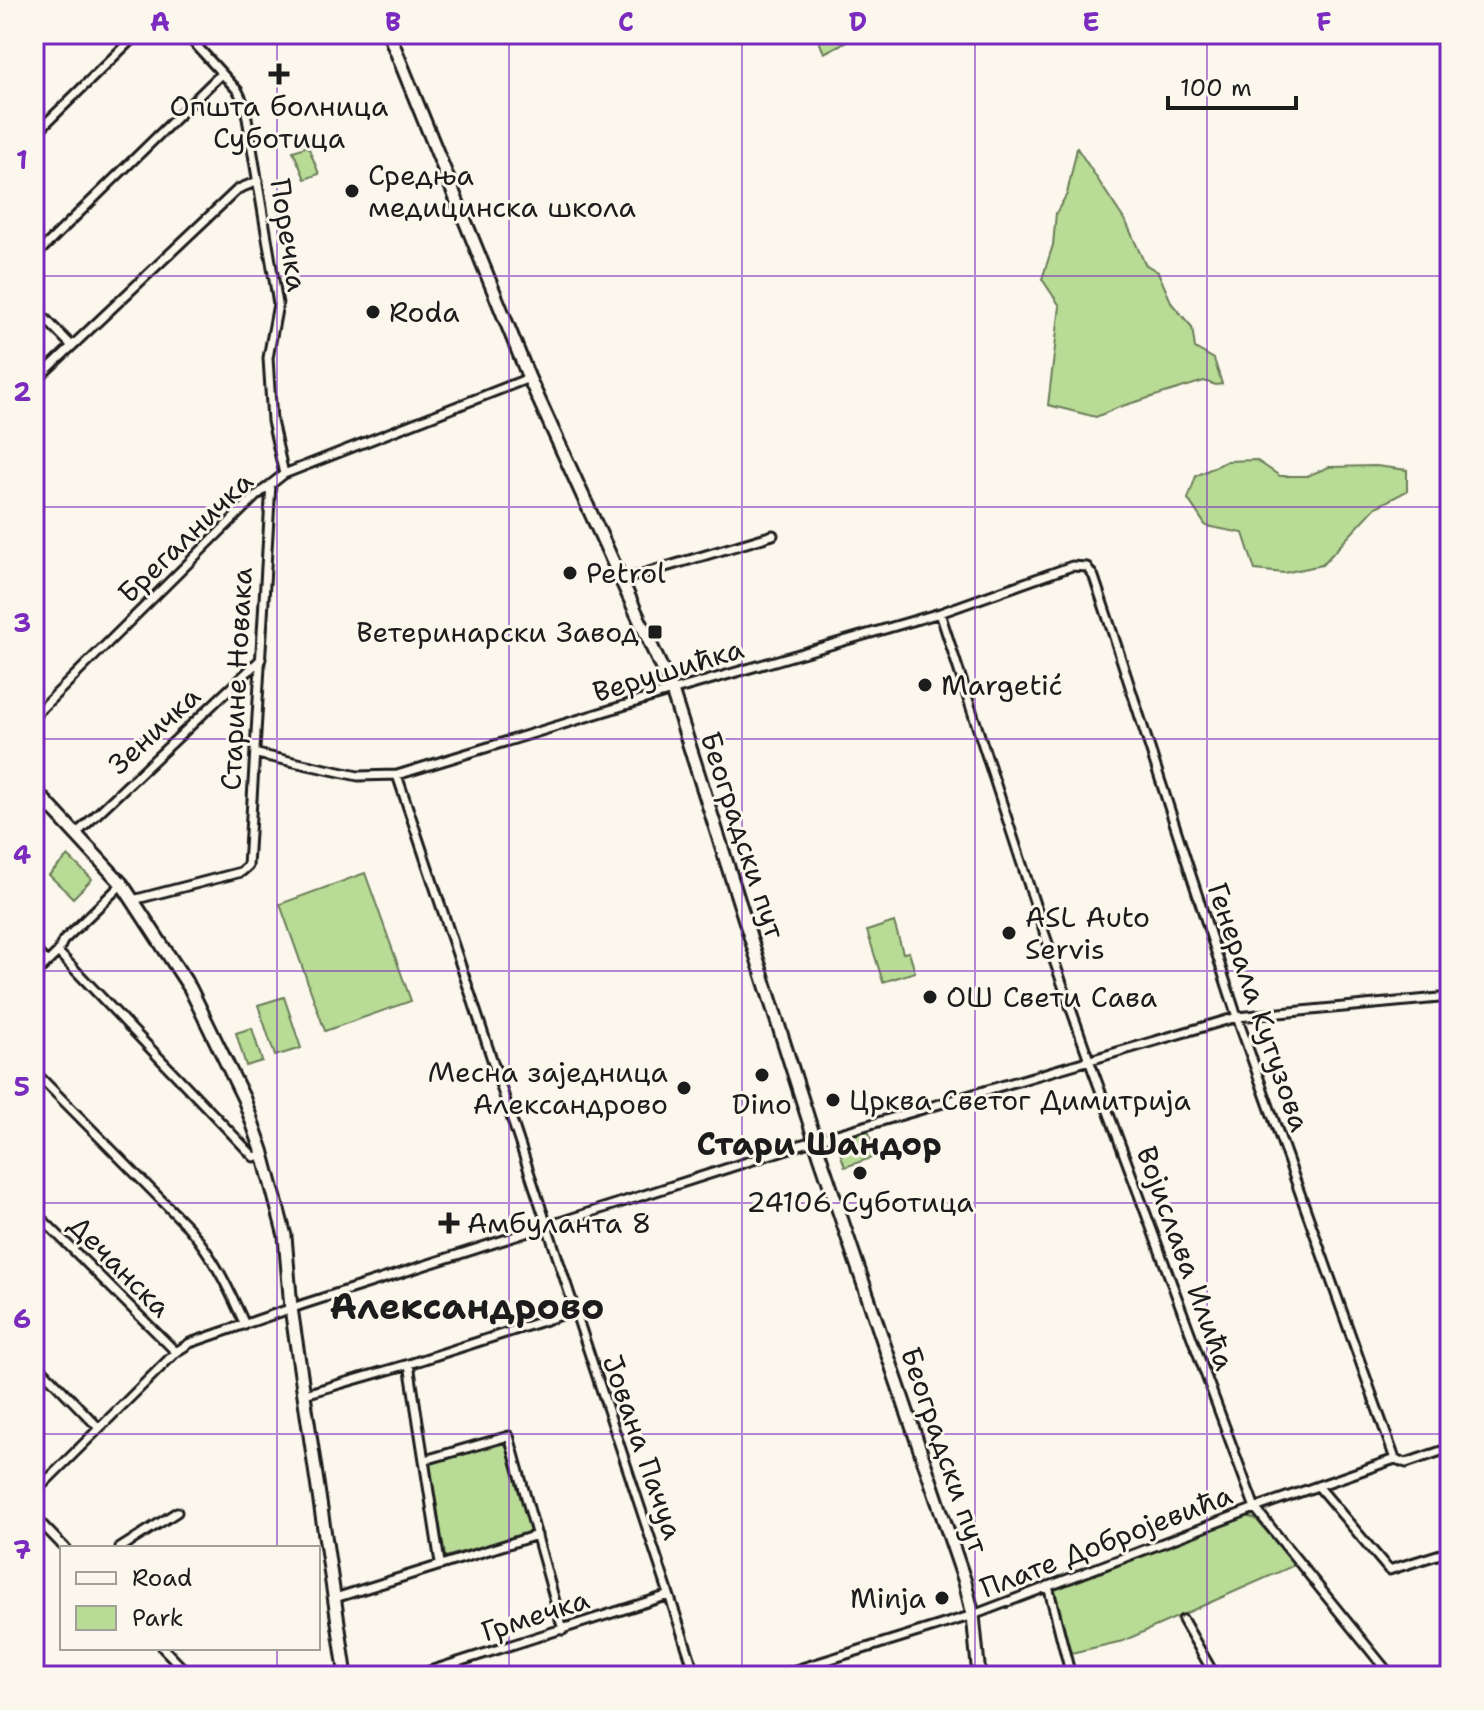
<svg xmlns="http://www.w3.org/2000/svg" width="1484" height="1710" viewBox="0 0 1484 1710" font-family="'Shantell Sans',sans-serif">
	<style>
		.green { fill: #b8db96; stroke: #6a7c59; stroke-width: 2 }
		.lines { fill: none; stroke-linecap: round; stroke-linejoin: round }
		.street-casing { stroke: #1c1c1c; stroke-width: 13 }
		.secondary-casing { stroke: #1c1c1c; stroke-width: 17 }
		.street { stroke: #fbf7ec; stroke-width: 7 }
		.secondary { stroke: #fbf7ec; stroke-width: 11 }
		.grid { fill: none; stroke: #7b2cbf; stroke-width: 2; stroke-opacity: 0.55 }
		.poi-dot { fill: #1c1c1c; stroke: #fbf7ec; stroke-width: 3 }
		.labels { text-anchor: middle; dominant-baseline: central; stroke-width: 6; stroke-linejoin: round; paint-order: stroke }
		.poi-label { font-size: 28px; fill: #1c1c1c; stroke: #fbf7ec; text-anchor: start }
		.street-label { font-size: 28px; fill: #1c1c1c; stroke: #fbf7ec }
		.quarter-label { font-size: 32px; font-weight: bold; fill: #1c1c1c; stroke: #fbf7ec }
		.district-label { font-size: 36px; font-weight: bold; fill: #1c1c1c; stroke: #fbf7ec }
		.neatline { fill: none; stroke: #7b2cbf; stroke-width: 3 }
		.grid-label { font-size: 26px; text-anchor: middle; font-weight: bold; fill: #7b2cbf }
	</style>
	<rect width="100%" height="100%" fill="#fbf7ec"/>
	<filter id="ink" filterUnits="userSpaceOnUse"><feTurbulence type="fractalNoise" baseFrequency=".0125" numOctaves="2"/><feDisplacementMap in="SourceGraphic" scale="16" xChannelSelector="R" yChannelSelector="G"/><feConvolveMatrix kernelMatrix="1 2 1 2 8 2 1 2 1" color-interpolation-filters="sRGB"/></filter>
	<g filter="url(#ink)">
		<path class="green" d="M816,34h45l-37,19z
			M308,146l11,28 -14,5 -12,-28z
			M1077,148l50,76 18,40 13,8 14,32 20,23 3,21 19,11 8,25 -6,1 -12,-4 -85,26 -23,10 -48,-12 12,-99 -18,-27 11,-34 3,-32 11,-19z
			M1256,460l24,16h27l22,-9 47,-1 31,4v21l-31,16 -54,58 -38,8 -29,-3 -12,-37 -37,-7 -18,-27 8,-23 31,-15z
			M68,856l24,23 -19,19 -24,-23z
			M365,873l46,128 -86,30 -45,-127z
			M894,922l9,31 6,-1 6,20 -32,10 -16,-51z
			M284,997l17,51 -26,8 -17,-51z
			M252,1028l10,33 -16,5 -10,-33z
			M867,1127l10,29 -32,11 -10,-30z
			M505,1442l26,90 -86,25 -15,-93z
			M1245,1516l11,3 39,46 -172,76 -52,12 -17,-65z"/>
		<g class="lines">
			<defs>
				<path id="street" d="M186,34l52,57 7,15 33,198 -10,54 4,63 12,53
					M34,135l103,-101
					M34,257l187,-183
					M34,307l37,38
					M34,382l204,-193 20,-8
					M622,580l151,-45
					M940,613l104,319 45,128 166,448 136,168
					M34,716l222,-220 28,-22 245,-96
					M257,754l101,22 39,-1 281,-86 262,-76 132,-47 15,1 7,10 18,54 125,386 158,442
					M397,775c101,300 200,601 299,901
					M77,833l184,-174
					M133,900l108,-28 7,-6 23,-382
					M34,949l13,13
					M58,952l196,205 10,-3
					M34,975l24,-23 5,-11 59,-57
					M34,1071l154,156c26,30 41,62 57,98
					M34,1211l142,141
					M34,1361l64,66
					M409,1364l31,199
					M305,1394l104,-30 165,-53
					M425,1460l84,-24 54,194
					M1318,1486l71,84 61,-19
					M34,1493l142,-141 14,-9 114,-39 499,-160 434,-127 213,-20
					M34,1516l31,32
					M120,1548l57,-36
					M1048,1586l23,90
					M335,1598l202,-63
					M1183,1620l32,56
					M163,1648l27,28
					M34,1675l1,1
					M414,1676l255,-81
					M776,1676l197,-61 282,-107 140,-49 11,4 44,-15"/>
				<path id="secondary" d="M389,34l140,344 143,313 148,465 145,426 8,33 6,61
					M34,789l88,95 68,104 54,111 18,51 23,86 6,72 55,368"/>
			</defs>
			<use href="#street" class="street-casing"/>
			<use href="#secondary" class="secondary-casing"/>
			<use href="#street" class="street"/>
			<use href="#secondary" class="secondary"/>
		</g>
	</g>
	<path class="grid" d="M277,34v1514M509,34v1642M742,34v1642M975,34v1642M1207,34v1642M34,276h1416M34,507h1416M34,739h1416M34,971h1416M34,1203h1416M34,1434h1416M277,1648v28"/>
	<g class="poi-dot">
		<path d="M275 62h8v8h8v8h-8v8h-8v-8h-8v-8h8z"/>
		<circle cx="352" cy="191" r="8"/>
		<circle cx="373" cy="312" r="8"/>
		<circle cx="570" cy="573" r="8"/>
		<rect x="647" y="624" width="16" height="16" rx="4"/>
		<circle cx="925" cy="685" r="8"/>
		<circle cx="1009" cy="933" r="8"/>
		<circle cx="930" cy="997" r="8"/>
		<circle cx="762" cy="1075" r="8"/>
		<circle cx="684" cy="1088" r="8"/>
		<circle cx="833" cy="1100" r="8"/>
		<circle cx="860" cy="1173" r="8"/>
		<path d="M445 1211h8v8h8v8h-8v8h-8v-8h-8v-8h8z"/>
		<circle cx="942" cy="1598" r="8"/>
	</g>
	<g class="labels">
		<g class="poi-label">
			<text x="279" y="106" text-anchor="middle">Општа болница<tspan x="279" dy="32">Суботица</tspan></text>
			<text x="368" y="175">Средња<tspan x="368" dy="32">медицинска школа</tspan></text>
			<text x="389" y="312">Roda</text>
			<text x="586" y="573">Petrol</text>
			<text x="639" y="632" text-anchor="end">Ветеринарски Завод</text>
			<text x="941" y="685">Margetić</text>
			<text x="1025" y="917">ASL Auto<tspan x="1025" dy="32">Servis</tspan></text>
			<text x="946" y="997">ОШ Свети Сава</text>
			<text x="668" y="1072" text-anchor="end">Месна заједница<tspan x="668" dy="32">Александрово</tspan></text>
			<text x="849" y="1100">Црква Светог Димитрија</text>
			<text x="762" y="1104" text-anchor="middle">Dino</text>
			<text x="860" y="1202" text-anchor="middle">24106 Суботица</text>
			<text x="467" y="1223">Амбуланта 8</text>
			<text x="926" y="1598" text-anchor="end">Minja</text>
		</g>
		<g class="street-label">
			<text transform="translate(289 235) rotate(81)">Поречка</text>
			<text transform="translate(185 537) rotate(-44)">Брегалничка</text>
			<text transform="translate(668 670) rotate(-17)">Верушићка</text>
			<text transform="translate(236 679) rotate(-87)">Старине Новака</text>
			<text transform="translate(154 730) rotate(-43)">Зеничка</text>
			<text transform="translate(743 835) rotate(72)">Београдски пут</text>
			<text transform="translate(1259 1007) rotate(71)">Генерала Кутузова</text>
			<text transform="translate(1186 1258) rotate(70)">Војислава Илића</text>
			<text transform="translate(120 1266) rotate(45)">Дечанска</text>
			<text transform="translate(643 1447) rotate(71)">Јована Пачуа</text>
			<text transform="translate(945 1450) rotate(71)">Београдски пут</text>
			<text transform="translate(1106 1541) rotate(-21)">Плате Добројевића</text>
			<text transform="translate(535 1615) rotate(-18)">Грмечка</text>
		</g>
		<g class="quarter-label">
			<text x="819" y="1143">Стари Шандор</text>
		</g>
		<g class="district-label">
			<text x="467" y="1306">Александрово</text>
		</g>
	</g>
	<rect width="1484" height="1710" fill="none" stroke="#fbf7ec" stroke-width="88"/>
	<rect x="60" y="1546" width="260" height="104" fill="#fbf7ec" stroke="#a29f99" stroke-width="2"/>
	<rect x="76" y="1572" width="40" height="12" fill="#fbf7ec" stroke="#a29f99" stroke-width="2"/>
	<text x="132" y="1586" font-size="24" fill="#1c1c1c">Road</text>
	<rect x="76" y="1606" width="40" height="24" fill="#b8db96" stroke="#a29f99" stroke-width="2"/>
	<text x="132" y="1626" font-size="24" fill="#1c1c1c">Park</text>
	<path d="M1168 96v12h128v-12" fill="none" stroke="#1c1c1c" stroke-width="4"/>
	<text x="1180" y="96" font-size="24" fill="#1c1c1c" stroke="#fbf7ec" stroke-width="6" paint-order="stroke">100 m</text>
	<rect x="44" y="44" width="1396" height="1622" class="neatline"/>
	<g class="grid-label">
		<text x="160" y="31">A</text>
		<text x="393" y="31">B</text>
		<text x="626" y="31">C</text>
		<text x="858" y="31">D</text>
		<text x="1091" y="31">E</text>
		<text x="1324" y="31">F</text>
		<text x="22" y="169">1</text>
		<text x="22" y="401">2</text>
		<text x="22" y="632">3</text>
		<text x="22" y="864">4</text>
		<text x="22" y="1096">5</text>
		<text x="22" y="1328">6</text>
		<text x="22" y="1559">7</text>
	</g>
</svg>
